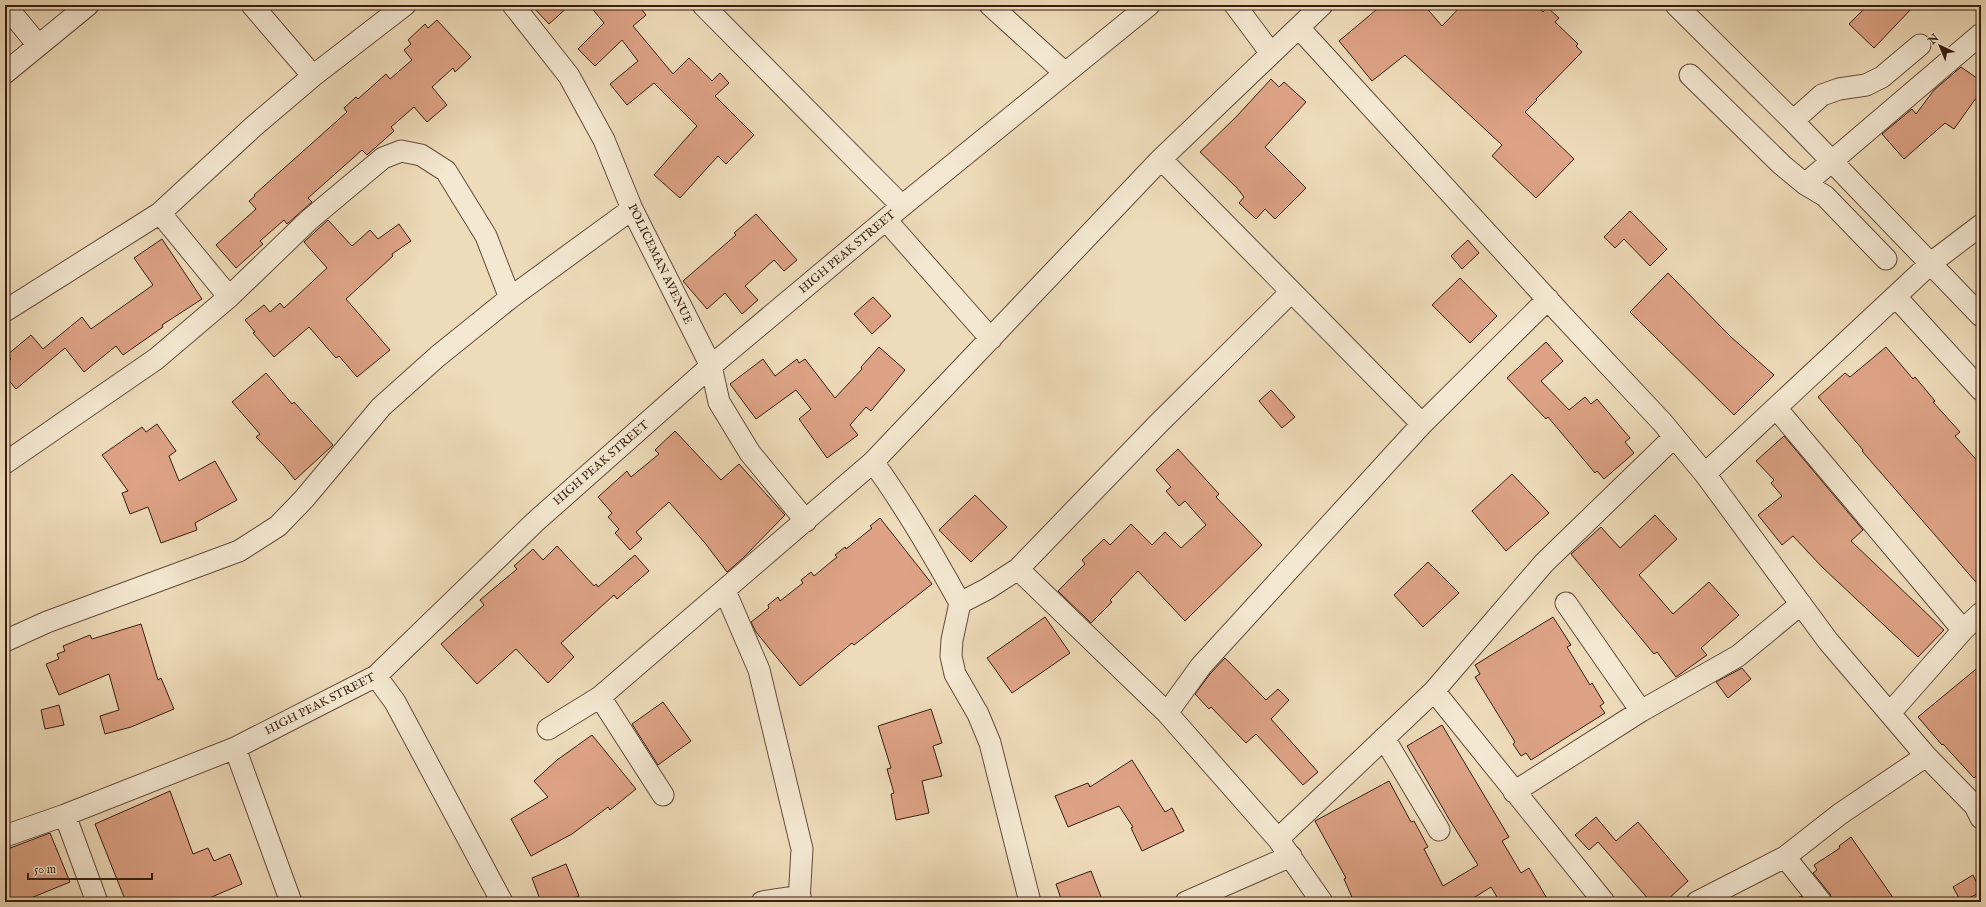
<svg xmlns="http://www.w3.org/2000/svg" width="1986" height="907" viewBox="0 0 1986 907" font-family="'IM FELL English',serif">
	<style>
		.building { fill: #dda285; stroke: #361d0f }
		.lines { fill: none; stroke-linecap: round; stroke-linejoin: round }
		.minor-casing { stroke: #644c3a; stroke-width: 23 }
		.minor { stroke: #f4e8d2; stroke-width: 21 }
		.labels { text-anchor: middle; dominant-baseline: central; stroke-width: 3; stroke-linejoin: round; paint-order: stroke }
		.street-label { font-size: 12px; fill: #361d0f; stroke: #f4e8d2 }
	</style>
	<rect width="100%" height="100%" fill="#eedbb9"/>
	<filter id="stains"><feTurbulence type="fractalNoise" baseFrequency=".005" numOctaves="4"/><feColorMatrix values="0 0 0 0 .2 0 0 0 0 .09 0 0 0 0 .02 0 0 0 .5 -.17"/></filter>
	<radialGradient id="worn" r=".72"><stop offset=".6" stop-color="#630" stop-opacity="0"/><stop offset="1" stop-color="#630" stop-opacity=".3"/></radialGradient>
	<path class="building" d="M531,5h39l-21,19z
		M589,5h49l8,10 -13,11 40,48 16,-16 23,23 8,-8 9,10 -14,13 39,39 -28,29 -8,-8 -38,42 -26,-23 43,-49 -43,-43 -27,22 -17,-21 28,-23 -16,-21 -27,26 -17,-17 26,-26z
		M1382,5h42l18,21 20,-21h73l8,7 4,-5 12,11 -4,4 23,22 -2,2 6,6 -46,47 1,1 -12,12 49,47 -38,39 -44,-42 10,-11 -97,-90 -33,26 -33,-40z
		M1868,5h47l-41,43 -25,-24z
		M437,20l34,37 -16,15 -2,-4 -21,19 15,18 -20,17 -13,-15 -23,20 3,4 -27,24 -5,-5 -54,48 4,4 -25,22 -3,-4 -24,21 3,3 -27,24 -20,-23 40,-36 -7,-8 6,-5 -1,-1 93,-83 -3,-4 12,-11 2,2 28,-25 4,5 22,-19 -8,-10 7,-6 -3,-4 17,-16 3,4z
		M1961,67l20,14v10l-27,38 -9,-6 -41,36 -22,-25 30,-25 4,5 18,-24z
		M1271,79l8,8 5,-5 22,20 -41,45 41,41 -31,31 -10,-10 -9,10 -17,-16 5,-6 -7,-9 -37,-36 36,-35z
		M1630,211l37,38 -17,17 -26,-27 -9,9 -11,-11z
		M756,214l41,46 -13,11 -10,-11 -29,26 13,14 -16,14 -17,-21 -18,16 -24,-28 53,-46 -2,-2z
		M328,220l24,26 18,-16 8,9 21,-15 12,17 -19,13 1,2 -47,43 44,51 -33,27 -18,-21 -3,2 -27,-31 -35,30 -21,-24 2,-1 -10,-12 19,-15 6,7 10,-9 4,5 43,-40 -23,-26z
		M162,239l40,60 -40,26 1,2 -40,28 -7,-9 -32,26 -19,-24 -49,41 -11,-13v-12l6,-5 -4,-4 24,-20 12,14 39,-32 9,12 62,-44 -19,-27z
		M1468,240l11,13 -17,16 -11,-13z
		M1668,273l63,64 43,38 -40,40 -104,-103z
		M1460,278l37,38 -27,27 -38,-38z
		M873,297l18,19 -19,18 -18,-20z
		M1546,342l17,19 -22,20 28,29 16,-13 6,7 6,-5 33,39 -5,4 9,11 -30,26 -7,-8 -2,2 -47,-56 -2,2 -39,-41z
		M879,347l26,23 -34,41 -5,-4 -16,18 8,10 -31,23 -28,-39 12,-10 -15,-19 -40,29 -26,-35 33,-25 12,17 22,-17 2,4 6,-4 30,39 27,-29 -1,-2z
		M1886,347l27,32 2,-2 20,24 -2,1 27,30 -5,4 26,29v123l-119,-137 1,-1 -45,-53 27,-24 5,4z
		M266,373l26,31 2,-2 39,43 -38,35 -11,-14 -28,-29 4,-3 -28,-32z
		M1271,390l24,27 -13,11 -23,-27z
		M157,424l19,27 -7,5 10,25 36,-20 22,39 -42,23 2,7 -36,13 -13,-36 -18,7 -8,-21 6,-2 -26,-36 40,-28 4,5z
		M675,431l46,49 18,-16 46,51 -42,43 -16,14 -22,-29 -36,-41 -33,30 6,7 -12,11 -15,-17 4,-4 -11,-12 4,-4 -14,-16 29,-26 4,6 28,-23 -4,-4z
		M1784,436l79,94 -12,11 93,89 -26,27 -96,-90 -29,-31 -11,9 -24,-30 24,-19 -11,-13 3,-3 -18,-19z
		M1178,449l41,45 -3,3 46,48 -77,76 -47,-50 -28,29 2,2 -21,21 -33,-32 27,-27 -3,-4 22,-21 6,6 21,-21 21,21 13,-13 16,16 25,-23 -21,-24 -6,5 -13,-15 5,-4 -15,-17z
		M1512,474l37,39 -43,38 -34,-40z
		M975,495l32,32 -36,35 -32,-32z
		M1655,515l22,24 -38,36 34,39 36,-32 30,33 -38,33 6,7 -31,22 -19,-25 -3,2 -83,-100 30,-27 19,21z
		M880,518l52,66 -78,61 -2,-2 -52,43 -44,-54 -5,-10 18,-14 -1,-3 10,-8 2,4 23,-18 -2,-3 10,-8 3,4 23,-19 -2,-2 10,-8 1,2 26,-21 -2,-2z
		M557,546l37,40 2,-2 2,3 37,-32 14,16 -32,28 -3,-4 -53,48 13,14 -26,26 -32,-34 -39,35 -36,-40 43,-39 -4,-5 37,-31 -3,-3 19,-17 10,11z
		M1428,562l31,31 -36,34 -29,-32z
		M1045,617l25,36 -58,40 -25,-35z
		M1553,617l18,28 -4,2 23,38 2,-2 12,20 -4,3 5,7 -74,47 -5,-7 -5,3 -8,-12 2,-2 -40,-65 5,-3 -5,-9z
		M141,624l17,56 3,-2 13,31 -43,18 -26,7 -5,-18 19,-6 -10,-36 -50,21 -13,-31 13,-5 -2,-5 8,-3 -2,-5 27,-11 2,4z
		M1225,658l41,42 12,-11 11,11 -18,19 47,53 -15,13 -47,-51 -10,9 -35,-36 -2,2 -14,-15 15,-20z
		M1981,665v107l-7,6 -31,-34 -1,1 -24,-28z
		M1742,668l9,11 -23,19 -12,-16z
		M663,702l28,39 -33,24 -26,-41z
		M59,705l5,20 -19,4 -4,-19z
		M931,709l11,34 -9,3 9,30 -20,5 7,32 -33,7 -5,-26 3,-1 -7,-24 4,-1 -13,-42z
		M1442,725l67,112 -7,4 19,32 8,-5 20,34h-49l-9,-15 -24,15h-113l-10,-23 2,-1 -31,-57 74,-40 22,41 3,-1 14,26 -4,2 19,37 35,-21 -29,-46 -42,-73z
		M592,735l44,54 -26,21 -2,-3 -36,27 -41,22 -20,-37 37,-22 -14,-16 23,-21z
		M1132,760l33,52 7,-4 12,23 -42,20 -11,-23 2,-1 -14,-21 -51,21 -13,-31 33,-13 2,4z
		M170,791l23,63 15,-6 6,13 16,-7 12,30 -42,18h-74l-31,-78z
		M1596,817l20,24 22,-19 50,59 -23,21h-14l-53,-60 -9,8 -14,-15z
		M50,833l20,49 -49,20h-16v-52z
		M1851,837l45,65h-63l-3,-8 -17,-21 4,-3 -3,-5 26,-17 -1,-2z
		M566,864l13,32 -16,6h-22l-9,-24z
		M1091,871l12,31h-41l-6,-18z
		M1973,875l8,17 -20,10 -8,-15z
		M1801,896l5,6h-13z"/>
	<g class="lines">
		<defs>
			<path id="minor" d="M5,5l33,40
				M252,5l61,71
				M513,5l56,71 35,64 28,69 79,157 8,36 31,51 56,68
				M703,5l199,201
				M990,5l75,68
				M1235,5l35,47
				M1676,5l117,116 188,195
				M1299,28l262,286 101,108 43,52 123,167 98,115 49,50 6,12
				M5,73l83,-68
				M1690,75l92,90 23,19 20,12 61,63
				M1793,121l29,-26 17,-6 27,-4 16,-8 38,-32
				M1161,159l261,265
				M1805,184l176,-150
				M160,213l69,84
				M886,220l105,119
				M1896,297l85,93
				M510,298l122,-89
				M5,311l155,-98 93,-86 60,-51 92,-71
				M1776,408l187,222
				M873,462c33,45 60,92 87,141l-8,37 -1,16 4,18 23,40 12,29 40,159
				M5,463l151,-104 73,-62 80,-77 74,-62 18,-7 20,4 25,16 40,65 24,62 -72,58 -57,51 -77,92 -26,27 -39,25 -192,71 -42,19
				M1705,474l226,-211 50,-38
				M1018,569l149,144 34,-47 221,-242 126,-125
				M725,591l34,79 43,179 -3,53
				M960,603l27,-14 31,-20 140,-145 133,-132
				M1566,603l75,108
				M376,676l19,26 107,200
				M1434,691l170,211
				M600,697l63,98
				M1167,713l111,126 44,63
				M1890,713l73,-83 18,-17
				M548,729l52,-32 273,-235 288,-303 161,-154
				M1384,738l55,92
				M235,748l56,154
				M1514,792l127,-81 97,-55 63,-52
				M65,815l32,87
				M5,836l60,-21 170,-67 141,-72 159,-154 176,-156 191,-160 247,-201
				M1278,839l156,-148 110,-128 130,-126
				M1785,857l36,45
				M762,902l38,-6
				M1186,902l105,-46
				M1697,902l88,-45 55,-43 86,-58"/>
		</defs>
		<use href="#minor" class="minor-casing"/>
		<use href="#minor" class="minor"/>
	</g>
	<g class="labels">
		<g class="street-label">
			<text transform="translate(847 252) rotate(-40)">HIGH PEAK STREET</text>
			<text transform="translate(660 264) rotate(64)">POLICEMAN AVENUE</text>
			<text transform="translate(601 463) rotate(-41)">HIGH PEAK STREET</text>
			<text transform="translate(320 704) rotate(-27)">HIGH PEAK STREET</text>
		</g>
	</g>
	<rect width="1986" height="907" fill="none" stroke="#eedbb9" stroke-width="20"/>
	<rect x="6" y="6" width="1974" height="895" fill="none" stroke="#361d0f" stroke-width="2"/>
	<rect x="10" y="10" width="1966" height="887" fill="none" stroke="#361d0f"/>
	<g transform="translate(1940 46) rotate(316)" stroke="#f4e8d2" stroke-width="3" paint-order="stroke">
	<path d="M0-3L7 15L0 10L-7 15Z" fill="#361d0f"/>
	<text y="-6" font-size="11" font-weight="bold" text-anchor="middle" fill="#361d0f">N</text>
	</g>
	<path d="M28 873v6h124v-6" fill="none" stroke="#361d0f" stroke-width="2"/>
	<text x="34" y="873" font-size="12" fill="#361d0f" stroke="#f4e8d2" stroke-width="3" paint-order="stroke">50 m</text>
	<rect width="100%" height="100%" filter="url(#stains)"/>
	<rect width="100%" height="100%" fill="url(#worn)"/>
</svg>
